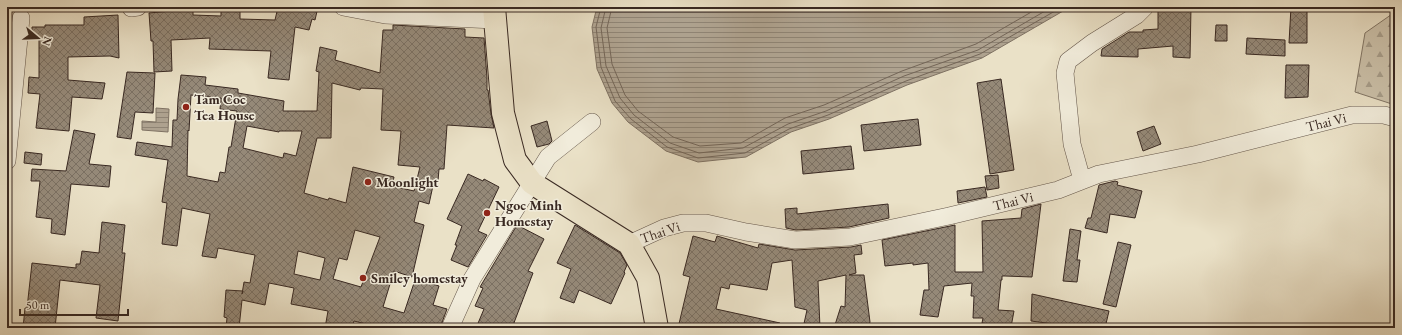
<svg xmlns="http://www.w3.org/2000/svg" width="1402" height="335" viewBox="0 0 1402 335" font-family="'EB Garamond',serif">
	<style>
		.forest { fill: url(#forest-firs); stroke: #827666 }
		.water { fill: url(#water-rules); stroke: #7f7263 }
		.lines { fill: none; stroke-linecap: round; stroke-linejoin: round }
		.shore { stroke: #746658; stroke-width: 1 }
		.building { fill: url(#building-cross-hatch); stroke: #392922; fill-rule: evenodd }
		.minor-casing { stroke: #65574b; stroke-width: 18 }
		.major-casing { stroke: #392922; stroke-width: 24 }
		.minor { stroke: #f1ecdb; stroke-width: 17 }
		.major { stroke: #eae1c7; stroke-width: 22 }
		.poi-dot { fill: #8f2418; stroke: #f1ecdb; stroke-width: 1.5 }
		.labels { text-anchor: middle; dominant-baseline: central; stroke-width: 3; stroke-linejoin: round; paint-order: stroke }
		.poi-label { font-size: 14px; font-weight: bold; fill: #392922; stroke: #f1ecdb; text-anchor: start }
		.street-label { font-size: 14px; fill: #392922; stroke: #f1ecdb }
	</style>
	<defs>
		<pattern id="forest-firs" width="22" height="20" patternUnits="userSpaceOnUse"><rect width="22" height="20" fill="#ccc2ab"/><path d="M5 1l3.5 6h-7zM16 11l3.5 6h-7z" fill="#a79e8b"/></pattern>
		<pattern id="water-rules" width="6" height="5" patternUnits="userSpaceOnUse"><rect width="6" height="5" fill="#aea28f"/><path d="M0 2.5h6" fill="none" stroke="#8f8474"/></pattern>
		<pattern id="building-cross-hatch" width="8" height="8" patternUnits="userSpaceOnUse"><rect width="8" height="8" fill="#958978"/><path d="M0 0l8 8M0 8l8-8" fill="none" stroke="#7b7062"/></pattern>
	</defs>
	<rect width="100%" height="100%" fill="#eae1c7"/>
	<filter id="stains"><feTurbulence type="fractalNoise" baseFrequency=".005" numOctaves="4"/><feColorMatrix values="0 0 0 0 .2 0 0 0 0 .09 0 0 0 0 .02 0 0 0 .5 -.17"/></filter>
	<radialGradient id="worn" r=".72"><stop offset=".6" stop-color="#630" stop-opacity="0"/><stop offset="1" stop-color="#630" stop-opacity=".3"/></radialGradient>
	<path class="forest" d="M1395,12v93l-40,-13 10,-59z"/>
	<path class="water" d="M597,7h473l-88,51 -75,27 -78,34 -38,13 -45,25 -48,5 -32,-11 -38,-29 -16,-19 -15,-34 -5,-42z
		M156,108l13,1 -1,23 -26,-2v-9l14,1z"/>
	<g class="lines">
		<path class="shore" d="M601,7l-5,20 5,40 14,34 16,18 36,28 31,11 47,-5 44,-24 39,-14 78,-34 74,-27 82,-47
			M606,7l-5,21 5,38 14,32 14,17 36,28 29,10 44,-5 45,-24 38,-13 78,-35 74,-26 74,-43
			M612,7l-5,21 5,36 13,31 13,16 35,26 27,9 41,-3 44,-25 39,-13 78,-34 74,-27 64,-37"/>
	</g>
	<path class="building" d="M221,7h19v12l35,1 3,-13h40l-3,13 -3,-1 -3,11 -14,-3 -6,53 -21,-2 3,-27 -62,-2 1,-11 -39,2 1,31 -18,1 -1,-31h-2l-2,-28 44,-4v6l28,1z
		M1158,7h33l-1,51 -17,-1v-11l-35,3v8l-37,-1 1,-7 27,-17h14v-2l15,-1z
		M1291,7h16v36h-18z
		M118,15l1,43 -9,-2 -42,1v23l37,3 -3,16 -30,-2 -3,34 -33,-3 4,-34 -12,-1 1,-16 10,1v-39h-7v-12h13v-2h39v-8z
		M393,25l72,4v8l19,1 3,40v12h1l3,24 3,14 -47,-3 -3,44h-5l-1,12h-4l-5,23 -10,-3 -5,21 10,3 -12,52 -18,-6 -11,36 21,6 11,-33 1,1 1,-2 22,7 -6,19 14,4 -7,19h-58l-28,-7 -2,7h-27l3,-17 -37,-7 3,-16 -25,-5 -4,22 -23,-5 -3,28h-13l1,-10 -3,-1 2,-27 17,1 -1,3 2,-12 6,1 5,-28 -37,-7 -2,10 -14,-2 8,-42 -28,-6 -5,38 -15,-2 5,-41 -5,-1 6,-42 -33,-5 2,-13 35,5 1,-27h4l1,-21 3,-24 25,2 -1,8 33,4v4l46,8 -1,10h34l2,-39 -3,-1 4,-24 17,4 -2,9 45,13 3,-43h10zM332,83l28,7 1,-2 22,1 -2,41 20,1 -3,34 22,2 -6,24 -22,-5 2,-9 -41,-10 -7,36 -17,-5 -1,2 -24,-7 13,-55h14zM191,95l30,3 -1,11 17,2 -6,36h-2l-4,26 -5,-1 -2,10 -31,-6 1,-46 1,1zM247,126l32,6v-1h23l-6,25 -12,-3 -1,5 -40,-10zM355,230l25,7 -19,50 -28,-8 6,-21 8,2zM298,251l27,7 -5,22 -26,-6z
		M1216,25h11v16h-12z
		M1247,38l38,2v16l-39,-2z
		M1286,65h23l-1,32 -23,1z
		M127,72l28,1 -2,40 -18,-1 -4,27 -14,-2z
		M1001,79l13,91 -24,4 -13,-91z
		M918,119l3,26 -57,6 -3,-26z
		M547,121l5,20 -3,3 -12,3 -6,-21z
		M1154,126l7,18 -18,7 -6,-19z
		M74,130l21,4 -6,30 22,2 -2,21 -38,-3 -6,51 -14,-2 1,-14 -16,-2 4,-36h-9l1,-12 34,2z
		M851,146l3,23 -51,5 -2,-23z
		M25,152l17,2 -1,11 -17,-2z
		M468,174l15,7 1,-2 15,8 -21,44 9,4 -19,32 -17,-7 6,-15h-2l7,-19 -15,-7z
		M998,175l1,13 -12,2 -2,-14z
		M1115,181l3,1 -1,3 25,6 -7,27 -25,-4 -3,19 -22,-5 3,-10h3l8,-33z
		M985,187l2,10 -29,6 -1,-12z
		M888,204l1,14 -40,9 -53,3 -10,-2 -1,-19 12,-1v6z
		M1041,204l-9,73 -27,-1h-3v4h-1l-3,30 16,1 -3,16 -29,-4 1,-5h-10l1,-22h-3l1,-13 -28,3 -6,31 -18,-2 4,-25h5l-1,-27 -15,2v-2l-28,3 -3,-26 73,-15v47h28l-1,-51 39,-3 1,-9z
		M102,222l23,3 -3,28h3l-7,68 -22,-3 4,-33 -40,-5 -5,48h-32l2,-20h2l5,-45 44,5v-4h4l2,-13 17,2z
		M517,225l27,14 -16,32 5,2 -21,55h-36l8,-19 -9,-3 8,-18 -3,-1z
		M575,225l45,28 7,12 -3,7 1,1 -14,31 -32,-14 -5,13 -14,-5 11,-29 -14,-6z
		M1070,229l11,2 -4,29h3l-3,22 -14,-1z
		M693,236l22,6 2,-6 41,12 1,-4 36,6 56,-3 10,-2 1,9 -8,1 2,18 -7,2h15l6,47 -2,6h-34l7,-22 4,1 1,-32 -28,6 2,47h-17l4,-18 -12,-3 -3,-47 -20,3 -5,27 -37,-6 -1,5 -8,-2 -5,22 64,14 -1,5h-48l-17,-4 -1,4h-35l12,-51 -7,-2z
		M1118,242l13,3 -15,62 -13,-3z
		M1032,294l77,17 -4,17h-52l1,-4 -23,-3z"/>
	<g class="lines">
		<defs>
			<path id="minor" d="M343,7l42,8 110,5
				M131,8l7,-1
				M7,161l14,-143
				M1082,180l-10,-36 -7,-71 3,-12 24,-18 45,-28 8,-8
				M629,244l35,-16 19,-5h23l40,9 49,8 55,-3 99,-21 109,-26 41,-16 99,-20 154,-39h32l11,3
				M450,328l22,-49 76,-122 44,-35"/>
			<path id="major" d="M494,7l9,106 12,47 17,23 97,61 19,34 9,50"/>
		</defs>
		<use href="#minor" class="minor-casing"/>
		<use href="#major" class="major-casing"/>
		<use href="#minor" class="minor"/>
		<use href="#major" class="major"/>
	</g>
	<g class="poi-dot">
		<circle cx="186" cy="107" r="4"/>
		<circle cx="368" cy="182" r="4"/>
		<circle cx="487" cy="213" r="4"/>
		<circle cx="363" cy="278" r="4"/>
	</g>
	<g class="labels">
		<g class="poi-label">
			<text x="194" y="99">Tam Coc<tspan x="194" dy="16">Tea House</tspan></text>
			<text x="376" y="182">Moonlight</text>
			<text x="495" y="205">Ngoc Minh<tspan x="495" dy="16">Homestay</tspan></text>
			<text x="371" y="278">Smiley homestay</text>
		</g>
		<g class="street-label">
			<text transform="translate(1326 122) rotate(-14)">Thai Vi</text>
			<text transform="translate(1013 201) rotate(-14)">Thai Vi</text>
			<text transform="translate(660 232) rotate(-19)">Thai Vi</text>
		</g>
	</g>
	<rect width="1402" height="335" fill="none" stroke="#eae1c7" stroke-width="24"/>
	<rect x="8" y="8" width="1386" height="319" fill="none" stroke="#392922" stroke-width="2"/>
	<rect x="12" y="12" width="1378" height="311" fill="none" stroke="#392922"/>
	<g transform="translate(38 38) rotate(109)" stroke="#f1ecdb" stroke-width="3" paint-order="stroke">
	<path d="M0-3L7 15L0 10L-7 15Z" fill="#392922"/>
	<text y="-6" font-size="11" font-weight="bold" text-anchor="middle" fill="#392922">N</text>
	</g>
	<path d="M20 309v6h108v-6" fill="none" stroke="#392922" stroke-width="2"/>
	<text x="26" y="309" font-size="12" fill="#392922" stroke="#f1ecdb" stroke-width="3" paint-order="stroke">50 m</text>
	<rect width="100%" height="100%" filter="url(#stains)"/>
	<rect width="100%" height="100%" fill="url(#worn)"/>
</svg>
